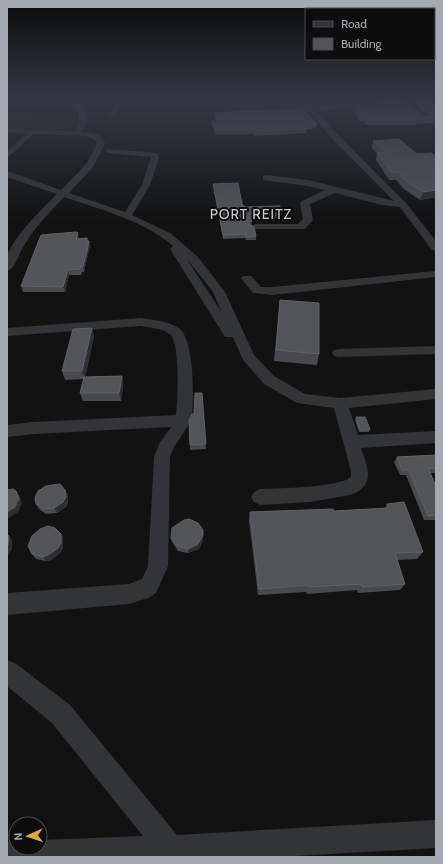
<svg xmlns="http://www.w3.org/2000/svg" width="443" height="864" viewBox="0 0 443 864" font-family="Cabin,sans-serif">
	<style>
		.green { fill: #1f251f }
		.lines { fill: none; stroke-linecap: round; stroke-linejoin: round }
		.minor { fill: #333438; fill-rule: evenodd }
		.wall { fill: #48494e }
		.shaded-wall { fill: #2e2f32 }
		.building { fill: #525458; stroke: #5f6166 }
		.labels { text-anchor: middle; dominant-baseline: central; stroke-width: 4; stroke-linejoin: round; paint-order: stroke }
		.far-quarter-label { font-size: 14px; letter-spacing: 1px; fill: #c6c8cf; stroke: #0d0d0e }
	</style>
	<rect width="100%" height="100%" fill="#121213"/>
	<path class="green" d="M7,111l55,8 14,-1 -2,13 -67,-1z"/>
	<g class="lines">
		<path class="minor" d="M23,101h51c14,5 15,19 8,31l18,3 5,8 -12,24 -24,26 56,19 17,-27 9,-28 -42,-4 -4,-2 4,-2 48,4 2,5 -9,27 -18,30 38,18 27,23 28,36 29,63 20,21 31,18 35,4 96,-9v10l-87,9 9,27 78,-4v12l-75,5c7,20 15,38 -11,47l-40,7 -50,3 -6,-3 -3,-5 3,-5 6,-3c20,-1 77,-1 91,-12v-6l-17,-63 -37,-5 -33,-19 -21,-24 -10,-23h-8l-55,-88 3,-3c-30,-26 -72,-36 -109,-49 -15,16 -31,32 -42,52 -4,7 -7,20 -15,22 0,-4 -1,-11 0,-15 7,-20 35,-47 50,-62l-50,-17v-6l54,19 26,-27 10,-20 -3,-4 -9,-3 -51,-2 -27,24v-6l19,-18 -19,-1v-4l68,2 4,-8v-12l-6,-6 -28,1zM186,258l27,34 8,19z
			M117,101h6l-8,15h-4l-1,-1z
			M383,101h24l10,8 -3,2 -11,-7h-10l-77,7 25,27 65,65 30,38v10l-4,-1 -32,-43 -18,-2 -47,-12 -25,11 3,16 -8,9h-54l-1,-2 5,-3h43l5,-5 -3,-16 2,-2 23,-11 -17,-4 -45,-6v-4l3,-1 42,5 86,21 -59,-59 -26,-31 -81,3 -2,-1v-2l80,-3 -3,-4 3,-2 6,5z
			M436,271v6l-164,18 -19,-2 -12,-15 2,-2h8l10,11h11z
			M141,318c13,2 28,3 39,11 14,12 14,68 12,87 -4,15 -18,26 -22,41l-2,109 -12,27 -8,5 -19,6 -122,11v-22l122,-9 13,-5 6,-13 6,-109 6,-15 11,-15 -138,7 -26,3v-12l26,-3 143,-7c2,-16 4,-67 -5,-80l-8,-5 -22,-4 -134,10v-8z
			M436,346v8l-97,3 -5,-1 -2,-3 2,-3 5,-1z
			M7,660l8,3 55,42 107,130 259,-15v28l-159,9h-270v-15l9,-1v7h24v-8l103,-4 -91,-113 -45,-37z"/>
	</g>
	<path class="wall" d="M410,101h26v22l-20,1 -1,1h-49l-3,-4h-3l-8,-11 1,-4 74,11h2z
		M215,113l102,11 -1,4 -9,1 -1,4 -51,3 -1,-2 -39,1 -3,-10v-4h5l-2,-4z
		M373,141l44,13 19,2v41l-16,3 -16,-11 -8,-9h-7l-13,-20 1,-7 -5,-5z
		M213,184l29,20 3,3 36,8 -1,3 -28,1v5l-1,1 5,11v4h-10l-1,-2 -22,1 -9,-52z
		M87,238l3,8 -6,26h-2l-1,3h-12l-4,17h-42l-2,-6 58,-47z
		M280,300l39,54 -2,11 -43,-4z
		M92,328l2,8 -9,41 37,-1 1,9 -2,16h-38l-3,-8 4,-14 -19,1 -3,-9z
		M202,393l4,56 -16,1 -1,-29 5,-7z
		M356,417l14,12 -1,3h-10l-4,-12z
		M436,455v18h-6l6,13v34h-12l-18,-45h-6l-6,-13 3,-5z
		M65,490l3,5v7l-2,5 -9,6 -11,1 -7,-5 -3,-5z
		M387,504l36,48 -6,7 -20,1 8,24 -5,6 -42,3 -1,-3 -50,4 -1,-2 -48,3 -9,-75 1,-8 84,-1 51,-3z
		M61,534l2,4v9l-2,5 -10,8 -5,1 -10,-2 -4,-5z
		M171,538l32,2 -4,9 -11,4 -10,-2 -6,-9z"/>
	<path class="shaded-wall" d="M354,101h15l-16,1z
		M436,190v7l-16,3 3,-8z
		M252,220v4l-3,4v-4z
		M78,233l1,6h-3z
		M87,238l1,5 1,-2 1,5 -6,26 -1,-5z
		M68,270l1,5 -4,17 -2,-5z
		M92,328l2,8 -9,43 -3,-8z
		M122,376l1,9 -2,16 -2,-8z
		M65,490l3,5v7l-2,5 -9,6 -3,-5z
		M16,491l4,6 2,6 -4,9 -11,7v-7z
		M61,534l2,4v9l-2,5 -10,8 -5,1 -3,-4z
		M203,535v5l-4,9 -11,4v-4z
		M9,536l3,4v9l-3,5 -2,2v-9z"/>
	<path class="building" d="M416,101h20v17l-21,2 1,1h-49l-3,-4h-3l-8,-11 51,-4 23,15 7,-1z
		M303,109l14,15 -14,1 4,4 -52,2 -1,-1h-39l-3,-9h7l-4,-8z
		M399,139l18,15 14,-1 5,3v34l-13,2 -17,-11 -8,-9h-7l-14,-19 9,-1 -13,-11z
		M238,183l4,21 3,3 35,-1 1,9 -30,1 1,4 -3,4 5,3 2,9 -10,1v-3l-23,1 -10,-51z
		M76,232l2,1 -2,6 11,-1v3h2l-2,10 -4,16h-3v2l-12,1 -5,17 -42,-1 20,-51z
		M280,300l39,3v51l-43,-4z
		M92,328l-10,43h-20l11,-42z
		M122,376l-3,17h-39l4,-16z
		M195,393h7l4,51 -16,1 -1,-24 3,-7h2z
		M356,417h9l5,12 -10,1z
		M436,455v13h-8l8,18v29l-8,1 -19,-46h-7l-5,-13z
		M60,484l5,6 1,7 -3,5 -9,6 -10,1 -8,-5 -1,-6 3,-7 8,-5z
		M13,489l3,2 3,7 -4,9 -8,5v-22z
		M404,502l19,50 -28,1 10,31 -43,3 -1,-3 -52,3v-2l-50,4 -9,-77 83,-3 1,2 55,-3 -2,-4z
		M189,519l9,4 5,7v5l-5,9 -10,5 -11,-3 -6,-8 1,-10 12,-8z
		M48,526l7,2 6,6v9l-3,5 -10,7 -5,2 -11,-3 -4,-8 4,-10 8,-7z
		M7,534l2,2 -1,9 -1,2z"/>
	<linearGradient id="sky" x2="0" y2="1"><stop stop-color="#0a0a0a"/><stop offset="0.45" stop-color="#333944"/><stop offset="1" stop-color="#333944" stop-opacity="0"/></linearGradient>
	<rect width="443" height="222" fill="url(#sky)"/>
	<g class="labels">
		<g class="far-quarter-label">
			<text x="251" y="214">PORT REITZ</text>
		</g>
	</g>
	<rect width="443" height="864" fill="none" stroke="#a5a9b2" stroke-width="16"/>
	<rect x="305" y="8" width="130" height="52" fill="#0d0d0e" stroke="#4a4b50"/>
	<rect x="313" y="21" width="20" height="6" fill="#333438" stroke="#4a4b50"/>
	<text x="341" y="28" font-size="12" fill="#a5a9b2">Road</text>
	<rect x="313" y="38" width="20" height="12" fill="#525458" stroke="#4a4b50"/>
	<text x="341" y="48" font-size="12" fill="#a5a9b2">Building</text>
	<g transform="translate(28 836) rotate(267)"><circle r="19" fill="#0d0d0e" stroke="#4a4b50"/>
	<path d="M0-3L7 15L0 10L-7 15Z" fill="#daa843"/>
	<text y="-6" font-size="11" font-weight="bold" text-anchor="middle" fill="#a5a9b2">N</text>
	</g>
</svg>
